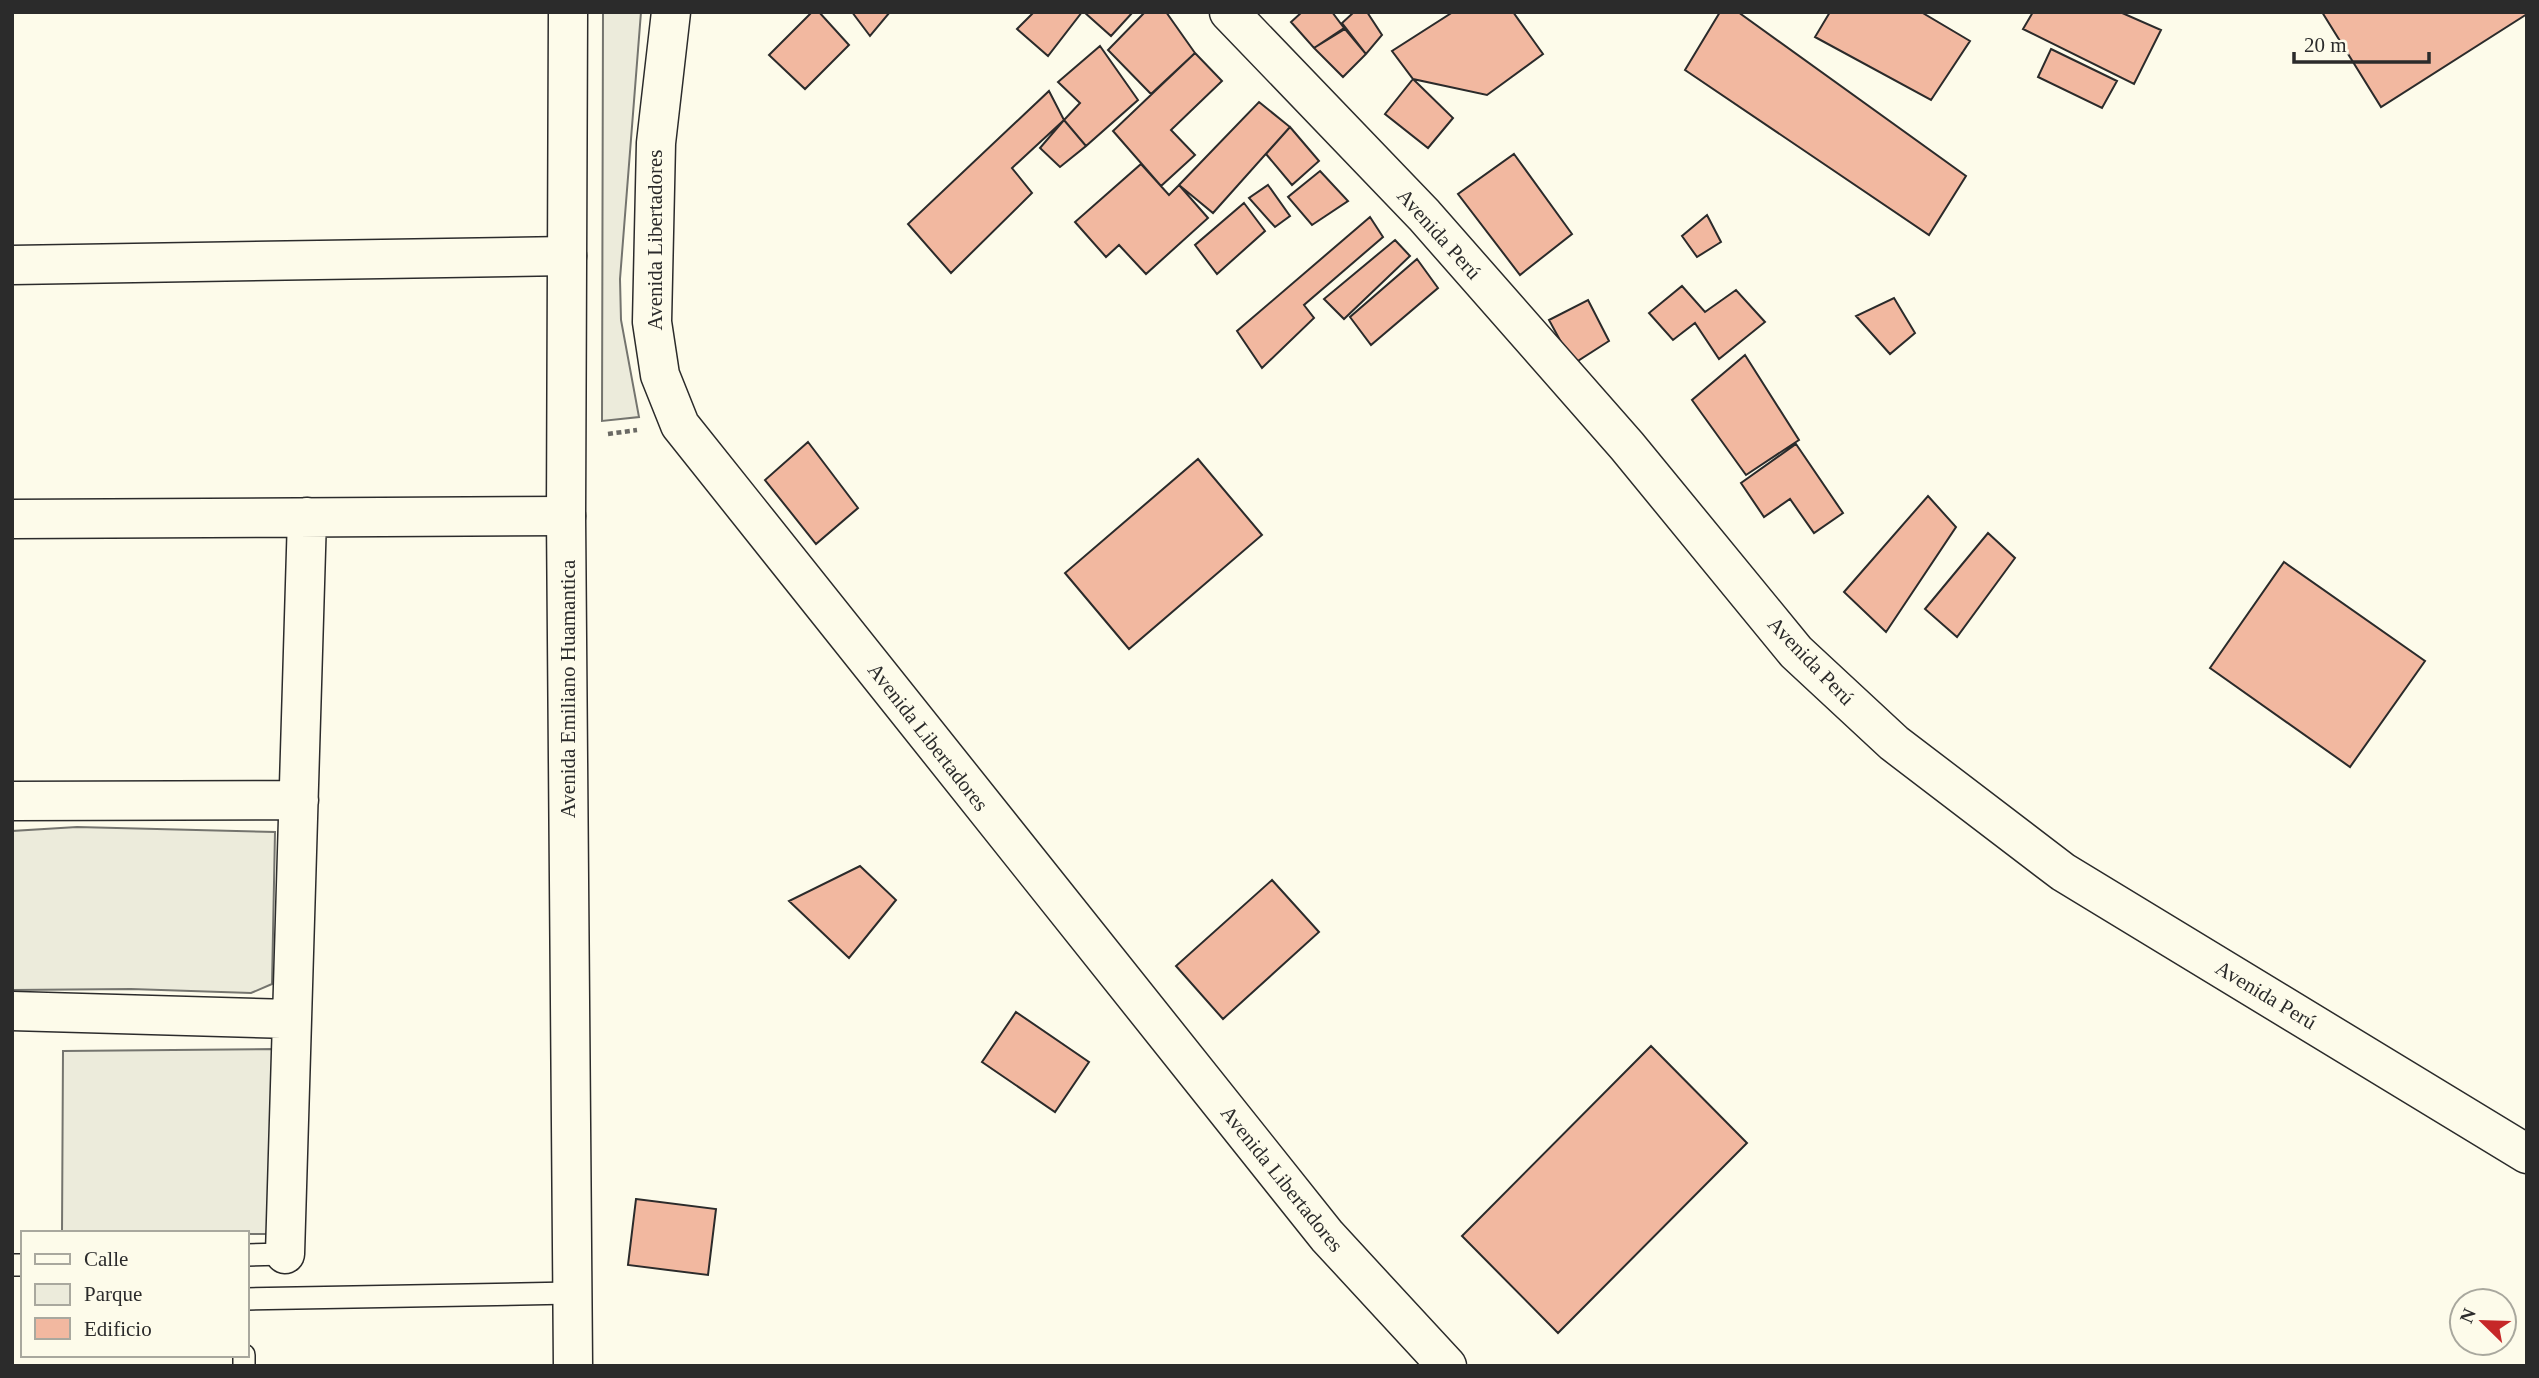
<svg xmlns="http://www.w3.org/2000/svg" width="2539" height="1378" viewBox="0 0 2539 1378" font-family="'Times New Roman',serif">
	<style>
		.green { fill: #ecebdb; stroke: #74746e; stroke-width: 2 }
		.building { fill: #f2b8a0; stroke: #2b2b2b; stroke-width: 2 }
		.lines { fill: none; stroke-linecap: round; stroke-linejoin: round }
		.service-casing { stroke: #2b2b2b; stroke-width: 24 }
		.minor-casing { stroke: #2b2b2b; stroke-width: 41 }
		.tertiary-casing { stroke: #2b2b2b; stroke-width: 41 }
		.path { stroke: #6a6964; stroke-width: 4.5; stroke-dasharray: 5 3.5; stroke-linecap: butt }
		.service { stroke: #fdfbea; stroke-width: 21 }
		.minor { stroke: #fdfbea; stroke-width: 38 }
		.tertiary { stroke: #fdfbea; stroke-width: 38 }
		.labels { text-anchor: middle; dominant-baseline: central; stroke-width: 5; stroke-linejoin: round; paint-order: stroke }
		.street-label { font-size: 21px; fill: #2b2b2b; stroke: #fdfbea }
	</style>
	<rect width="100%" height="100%" fill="#fdfbea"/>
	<path class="green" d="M603,12h38l-21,267 1,41 18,97 -37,4z
		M77,827l198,5 -3,152 -21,9 -120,-4 -119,1v-159z
		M274,1049v185l-212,-1 1,-182z"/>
	<path class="building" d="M812,12h7l30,33 -44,44 -36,-34z
		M852,12h38l-20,24z
		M1034,12h48l-34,44 -31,-27z
		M1084,12h49l-22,24z
		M1145,12h21l29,41 -44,41 -43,-44z
		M1302,12h30l12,16 -30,20 -23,-26z
		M1354,12h13l15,23 -16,19 -24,-31z
		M1453,12h60l30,42 -56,41 -74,-16 -21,-28z
		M1720,12h18l228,164 -37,59 -244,-165z
		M1830,12h91l49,29 -39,59 -116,-63z
		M2033,12h87l41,18 -27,54 -111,-55z
		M2322,12h205v2l-146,93z
		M1345,29l21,25 -23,23 -29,-29z
		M1100,46l38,54 -52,46 -22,-26 16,-17 -22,-21z
		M2051,49l66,32 -15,27 -64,-31z
		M1195,53l27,28 -51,49 24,25 -34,31 -48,-55z
		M1413,79l40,39 -25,30 -43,-34z
		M1049,91l15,29 -52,48 20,25 -81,80 -43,-49z
		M1259,102l31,25 -77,86 -34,-28z
		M1064,120l22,26 -26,21 -20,-19z
		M1290,127l29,34 -27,24 -26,-31z
		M1514,154l58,80 -52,41 -62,-81z
		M1141,164l28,31 10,-10 29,33 -62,56 -27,-29 -13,12 -31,-35z
		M1320,171l28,30 -36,24 -24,-28z
		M1268,185l22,31 -15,11 -26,-29z
		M1244,203l21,28 -48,43 -22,-29z
		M1707,215l14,27 -24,15 -15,-21z
		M1370,217l13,20 -79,68 10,13 -52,50 -25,-37z
		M1395,240l15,16 -66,63 -20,-20z
		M1417,259l21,29 -67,57 -21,-28z
		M1682,286l23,26 31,-22 29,32 -46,37 -24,-36 -22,17 -24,-27z
		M1894,298l21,35 -25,21 -34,-38z
		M1588,300l21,41 -36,23 -24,-44z
		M1745,355l54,85 -53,35 -54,-75z
		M808,442l50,66 -42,36 -51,-64z
		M1796,444l47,69 -29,20 -24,-34 -26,18 -23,-34z
		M1198,459l64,76 -133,114 -64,-76z
		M1928,496l28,31 -70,105 -42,-40z
		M1988,533l27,25 -58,79 -32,-28z
		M2284,562l141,99 -75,106 -140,-99z
		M860,866l36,34 -47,58 -60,-57z
		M1272,880l47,52 -96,87 -47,-53z
		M1016,1012l73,50 -34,50 -73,-50z
		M1651,1046l96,97 -189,190 -96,-97z
		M636,1199l80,10 -8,66 -80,-10z"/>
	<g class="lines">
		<defs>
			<path id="service" d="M247,1255l38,-1
				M12,1265h11
				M247,1299l324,-6
				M244,1355v11"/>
			<path id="minor" d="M671,12l-15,131 -4,179 8,53 20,50 647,811 120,130
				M1229,12l195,203 203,231 169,206 98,91 169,129 464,282
				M12,265l555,-9
				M12,519l554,-3
				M12,801l287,-1
				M12,1011l278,8
				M285,1254l22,-737"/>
			<path id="tertiary" d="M568,12l-2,504 7,850"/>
		</defs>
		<use href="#service" class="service-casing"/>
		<use href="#minor" class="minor-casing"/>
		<use href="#tertiary" class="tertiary-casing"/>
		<path class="path" d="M608,434l29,-4"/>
		<use href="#service" class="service"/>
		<use href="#minor" class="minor"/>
		<use href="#tertiary" class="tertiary"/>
	</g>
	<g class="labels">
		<g class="street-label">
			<text transform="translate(1439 234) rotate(48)">Avenida Perú</text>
			<text transform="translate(655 240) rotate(-90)">Avenida Libertadores</text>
			<text transform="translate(1811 661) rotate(46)">Avenida Perú</text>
			<text transform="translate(568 689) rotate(-90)">Avenida Emiliano Huamantica</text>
			<text transform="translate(928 737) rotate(52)">Avenida Libertadores</text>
			<text transform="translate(2266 995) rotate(31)">Avenida Perú</text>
			<text transform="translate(1282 1179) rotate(51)">Avenida Libertadores</text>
		</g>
	</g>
	<rect width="2539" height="1378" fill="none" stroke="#2b2b2b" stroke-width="28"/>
	<rect x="21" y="1231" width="228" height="126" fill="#fdfbea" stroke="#a9a89e" stroke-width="2"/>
	<rect x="35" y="1254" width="35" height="10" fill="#fdfbea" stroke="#a9a89e" stroke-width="2"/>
	<text x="84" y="1266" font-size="21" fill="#2b2b2b">Calle</text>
	<rect x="35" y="1284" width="35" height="21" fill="#ecebdb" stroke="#a9a89e" stroke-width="2"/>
	<text x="84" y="1301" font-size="21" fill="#2b2b2b">Parque</text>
	<rect x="35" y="1318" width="35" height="21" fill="#f2b8a0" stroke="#a9a89e" stroke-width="2"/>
	<text x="84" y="1336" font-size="21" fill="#2b2b2b">Edificio</text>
	<g transform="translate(2483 1322) rotate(293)"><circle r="33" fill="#fdfbea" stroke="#a9a89e" stroke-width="2"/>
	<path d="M0-5L12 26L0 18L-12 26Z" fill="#c62828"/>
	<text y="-10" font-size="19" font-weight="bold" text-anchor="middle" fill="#2b2b2b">N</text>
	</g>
	<path d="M2294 52v10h135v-10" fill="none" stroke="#2b2b2b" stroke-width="3.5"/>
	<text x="2304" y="52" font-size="21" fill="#2b2b2b" stroke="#fdfbea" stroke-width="5" paint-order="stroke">20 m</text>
</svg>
